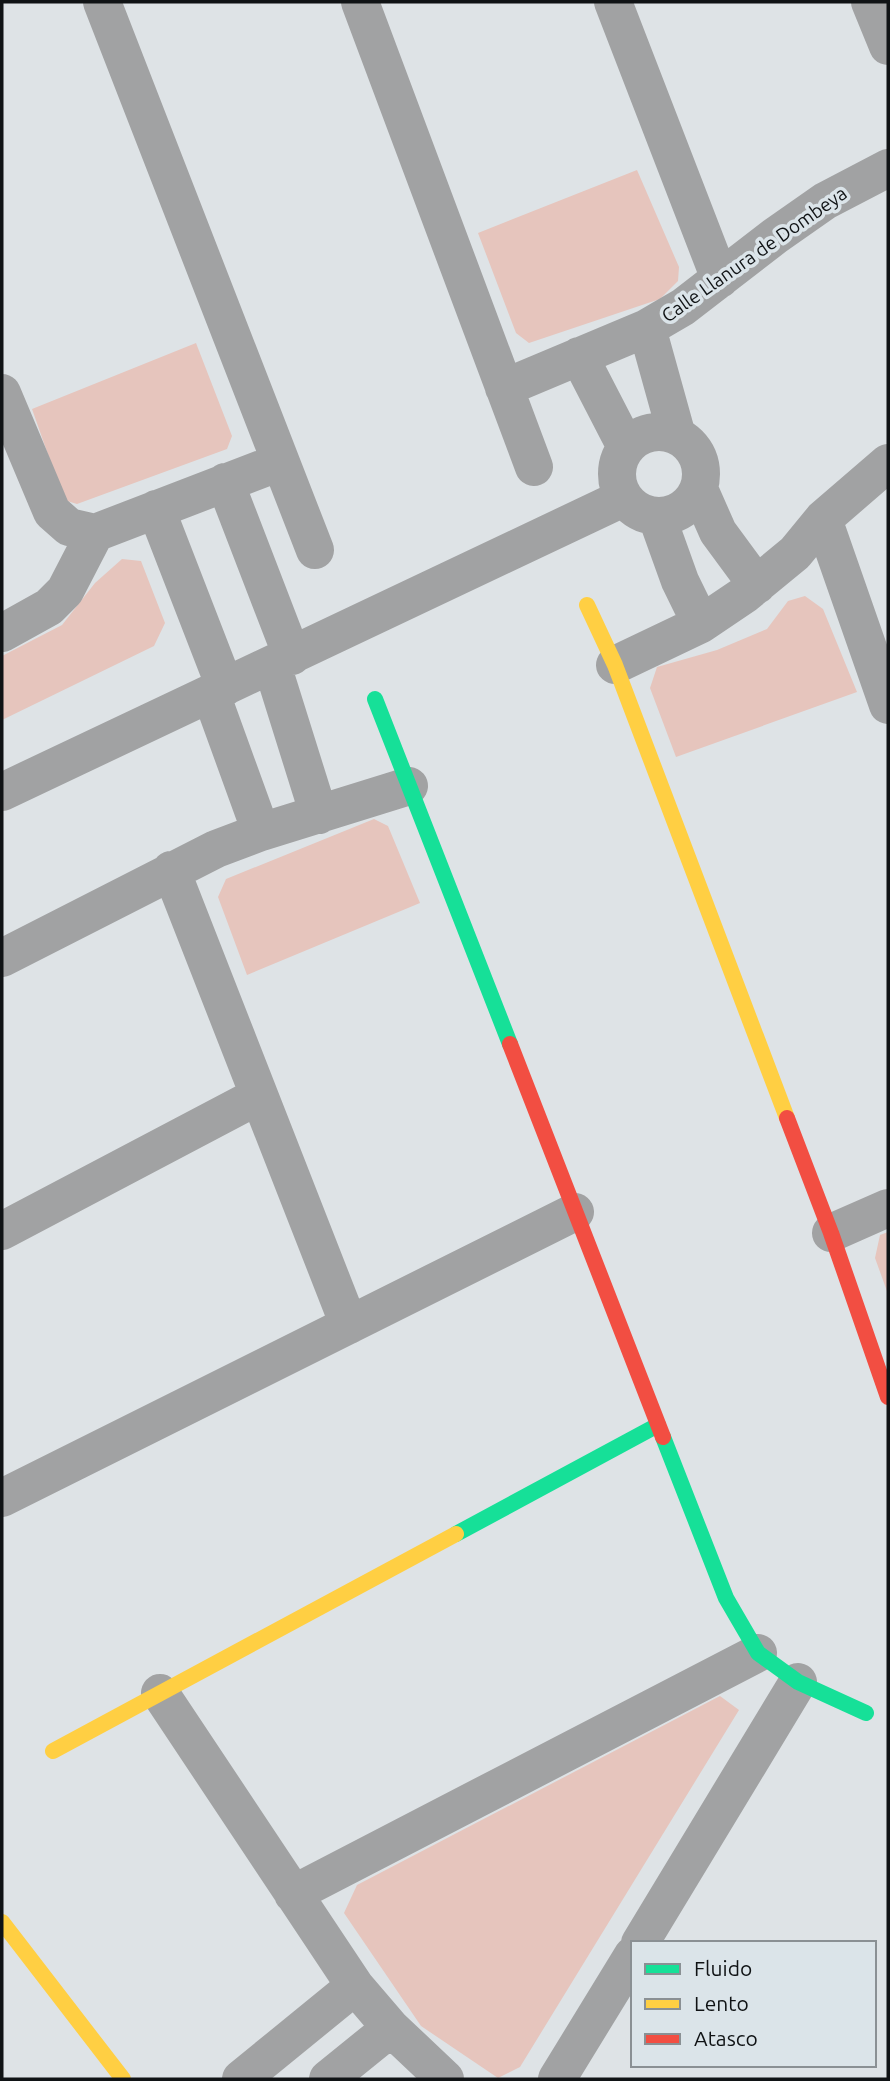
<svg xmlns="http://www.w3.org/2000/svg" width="890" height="2081" viewBox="0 0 890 2081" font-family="Ubuntu,sans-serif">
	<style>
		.green { fill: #e6c5bd }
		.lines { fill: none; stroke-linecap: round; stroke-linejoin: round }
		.street { stroke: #a1a2a3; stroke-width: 38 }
		.fast { stroke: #16e098; stroke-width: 16 }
		.slow { stroke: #ffcf43; stroke-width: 16 }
		.jam { stroke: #f24e42; stroke-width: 16 }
		.labels { text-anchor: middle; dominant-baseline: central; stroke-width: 7; stroke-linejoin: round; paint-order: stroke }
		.street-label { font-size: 19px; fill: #101315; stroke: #dbe4e9 }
	</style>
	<rect width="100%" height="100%" fill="#dee3e6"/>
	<path class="green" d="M637,170l42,97 -1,14 -18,18 -131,44 -13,-10 -38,-100z
		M196,343l36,93 -5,13 -150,55 -13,-4 -32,-91z
		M122,559l19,2 24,62 -11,23 -152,74v-64l60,-31 33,-42z
		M805,596l18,13 34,83 -181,65 -26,-69 7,-21 60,-17 50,-21 21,-28z
		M374,819l14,7 32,77 -173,72 -29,-78 8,-18z
		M888,1232v62l-13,-36 5,-23z
		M720,1696l19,14 -219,357 -22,11 -77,-52 -77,-113 13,-28z"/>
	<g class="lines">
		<path class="street" d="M102,2l213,548
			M360,2l174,465
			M613,2l107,277
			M870,2l18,44
			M647,328l30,108
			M579,356l47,91
			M504,388l143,-60 36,-21 92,-71 50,-35 63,-33
			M2,393l50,119 17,15 26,6 185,-71
			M617 474a42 42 0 1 1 84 0a42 42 0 1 1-84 0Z
			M225,482l67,174
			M699,489l19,43 39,53
			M156,509l69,178
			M657,517l23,64 21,43
			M823,519l65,186
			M2,633l47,-26 16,-16 30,-58
			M272,665l47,150
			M615,665l86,-41 43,-29 51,-42 28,-34 65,-56
			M211,694l50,138
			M2,792l621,-294
			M171,870l178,455
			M2,958l214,-109 45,-17 148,-46
			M2,1231l256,-135
			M831,1233l57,-25
			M2,1498l573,-286
			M160,1693l195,293 36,42 54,51
			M293,1894l465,-241
			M640,1943l158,-261
			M241,2079l114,-93
			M328,2079l63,-51
			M557,2079l76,-124"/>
		<path class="fast" d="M375,699l135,345
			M663,1437l63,161 32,55 40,29 68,31
			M456,1534l202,-109"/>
		<path class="slow" d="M587,605l28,60 172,453
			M53,1751l403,-217
			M2,1922l121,157"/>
		<path class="jam" d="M510,1044l153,393
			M787,1118l44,115 57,164"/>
	</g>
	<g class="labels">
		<g class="street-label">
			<text transform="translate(754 254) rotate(-35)">Calle Llanura de Dombeya</text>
		</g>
	</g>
	<rect width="890" height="2081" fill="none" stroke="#101315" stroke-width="7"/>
	<rect x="631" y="1941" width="245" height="126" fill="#dbe4e9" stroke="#8a9094" stroke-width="2"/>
	<rect x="645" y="1964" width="35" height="10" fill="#16e098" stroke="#8a9094" stroke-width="2"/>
	<text x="694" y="1976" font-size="21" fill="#101315">Fluido</text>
	<rect x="645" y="1999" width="35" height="10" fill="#ffcf43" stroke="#8a9094" stroke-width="2"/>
	<text x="694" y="2011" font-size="21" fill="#101315">Lento</text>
	<rect x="645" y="2034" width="35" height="10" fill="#f24e42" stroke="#8a9094" stroke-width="2"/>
	<text x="694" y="2046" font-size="21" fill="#101315">Atasco</text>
</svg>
